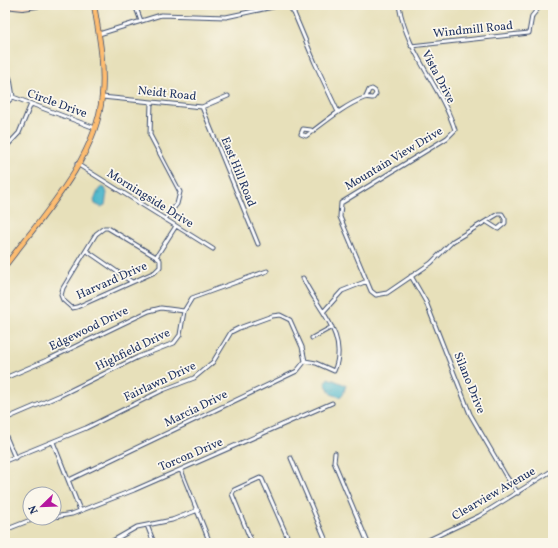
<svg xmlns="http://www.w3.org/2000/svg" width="558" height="548" viewBox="0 0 558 548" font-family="Vollkorn,serif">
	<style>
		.water { fill: url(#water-ripples); stroke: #347294 }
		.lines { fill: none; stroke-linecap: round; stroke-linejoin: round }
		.street-casing { stroke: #3a4a6c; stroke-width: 5 }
		.secondary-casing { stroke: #3a4a6c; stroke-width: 6 }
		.primary-casing { stroke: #3a4a6c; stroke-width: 6 }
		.street { stroke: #fff; stroke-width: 3 }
		.secondary { stroke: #fee4c6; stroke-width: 4 }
		.primary { stroke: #fdbc70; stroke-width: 4.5 }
		.labels { text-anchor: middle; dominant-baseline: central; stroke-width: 3.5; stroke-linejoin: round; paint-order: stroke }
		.street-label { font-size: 12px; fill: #1b2f5e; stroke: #fbf7ec }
	</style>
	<defs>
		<pattern id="water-ripples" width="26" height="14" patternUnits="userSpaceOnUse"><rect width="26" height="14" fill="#4cb6ca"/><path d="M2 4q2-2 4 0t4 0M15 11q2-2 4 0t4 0" fill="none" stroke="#3e94a7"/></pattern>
	</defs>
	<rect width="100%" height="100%" fill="#fbf7ec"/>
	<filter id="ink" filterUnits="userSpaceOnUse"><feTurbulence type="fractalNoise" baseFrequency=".025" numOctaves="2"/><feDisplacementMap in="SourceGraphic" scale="8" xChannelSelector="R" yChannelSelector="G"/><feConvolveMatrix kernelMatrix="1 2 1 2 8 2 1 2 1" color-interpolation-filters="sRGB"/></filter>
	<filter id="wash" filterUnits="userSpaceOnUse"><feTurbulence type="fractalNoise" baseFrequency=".012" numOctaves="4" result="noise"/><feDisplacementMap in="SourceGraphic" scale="16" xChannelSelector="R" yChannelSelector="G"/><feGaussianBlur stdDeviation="0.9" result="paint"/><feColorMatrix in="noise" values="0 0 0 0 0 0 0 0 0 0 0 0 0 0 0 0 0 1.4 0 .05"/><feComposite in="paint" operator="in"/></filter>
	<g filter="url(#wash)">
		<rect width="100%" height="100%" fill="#e7e0ba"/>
		<path class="water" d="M102,187l3,1 2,5 -2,12 -4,2 -6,-3 -1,-4 5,-11z
			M328,378l18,7 -3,10 -3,2 -9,-3 -6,-11z"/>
	</g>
	<g filter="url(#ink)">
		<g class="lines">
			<defs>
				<path id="street" d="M135,5l6,16
					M288,5l6,8 21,50 23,49
					M399,5c7,47 42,81 56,125l-8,8 -106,65 -1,14 31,74 5,4 11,-2 44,-30 22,-22 45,-27h4l3,5v4l-7,6 -11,-7
					M294,13l1,-8
					M99,34l62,-19 65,2 56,-12
					M411,46l118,-13 3,-17 9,-11
					M5,68l5,11 3,18 82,31
					M102,97l100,10 26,-11
					M151,102l-1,33 30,57 -3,12 -12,15
					M5,104l8,-7
					M202,107l56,137
					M311,130l-8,-1 -2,5 5,2c18,-13 37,-30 58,-38 3,-1 6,0 9,0l3,-4 -1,-3 -3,-2 -3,1 -3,7
					M5,148l14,-15 12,-29
					M77,164l136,85
					M104,228h4l48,29 4,3v7l-5,5 -78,35 -5,1 -9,-8 -2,-5 2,-7 33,-54z
					M87,251l45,31
					M156,257l20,-31
					M411,276l15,26 44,112 36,62 12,17
					M303,278c13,30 47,57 31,93l-18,-8 -11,-2
					M324,311l18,-20 25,-10
					M312,338l20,-11
					M5,378l42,-18 102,-49 12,-3 23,3
					M5,419l56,-24 77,-38 36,-14 6,-8 4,-24 8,-13 75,-27
					M5,434l10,24
					M53,442l27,68
					M335,453l-1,9 34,81
					M291,458l36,85
					M5,461l81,-33 77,-38 31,-12 19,-16 18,-30 8,-4 33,-12 8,-1 10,5 12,27 3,14 -8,10 -228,109
					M181,470l29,73
					M54,517l18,-3 62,-24 198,-87
					M147,525l7,18
					M5,530l23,-9 17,-3
					M109,543l28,-16 35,-7 26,-10
					M252,543l-20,-49 2,-4 26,-12 2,1 28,64
					M422,543l57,-27 74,-46"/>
				<path id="secondary" d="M5,6l18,2 20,-3"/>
				<path id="primary" d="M5,266c36,-48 92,-108 97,-170 3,-31 -3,-61 -8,-91"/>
			</defs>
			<use href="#street" class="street-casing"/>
			<use href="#secondary" class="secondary-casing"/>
			<use href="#primary" class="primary-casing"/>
			<use href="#street" class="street"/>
			<use href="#secondary" class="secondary"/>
			<use href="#primary" class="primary"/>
		</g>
	</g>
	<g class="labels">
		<g class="street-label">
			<text transform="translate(473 30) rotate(-6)">Windmill Road</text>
			<text transform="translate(438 77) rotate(62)">Vista Drive</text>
			<text transform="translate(167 94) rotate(6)">Neidt Road</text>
			<text transform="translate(57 104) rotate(20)">Circle Drive</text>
			<text transform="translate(394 159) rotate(-31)">Mountain View Drive</text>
			<text transform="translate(238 172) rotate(68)">East Hill Road</text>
			<text transform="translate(150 199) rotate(32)">Morningside Drive</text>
			<text transform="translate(112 281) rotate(-24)">Harvard Drive</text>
			<text transform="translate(89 329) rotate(-26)">Edgewood Drive</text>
			<text transform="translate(133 350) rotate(-26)">Highfield Drive</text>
			<text transform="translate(160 382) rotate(-25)">Fairlawn Drive</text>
			<text transform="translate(469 383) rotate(68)">Silano Drive</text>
			<text transform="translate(196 409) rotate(-26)">Marcia Drive</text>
			<text transform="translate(191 455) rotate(-23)">Torcon Drive</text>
			<text transform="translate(494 494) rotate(-30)">Clearview Avenue</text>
		</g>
	</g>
	<rect width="558" height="548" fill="none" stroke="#fbf7ec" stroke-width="20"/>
	<g transform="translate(42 506) rotate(247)"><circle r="19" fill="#fbf7ec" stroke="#a1a7b3"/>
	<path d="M0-3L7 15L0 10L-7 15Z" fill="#b5179e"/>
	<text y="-6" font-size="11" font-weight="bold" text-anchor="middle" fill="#1b2f5e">N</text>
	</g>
</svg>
